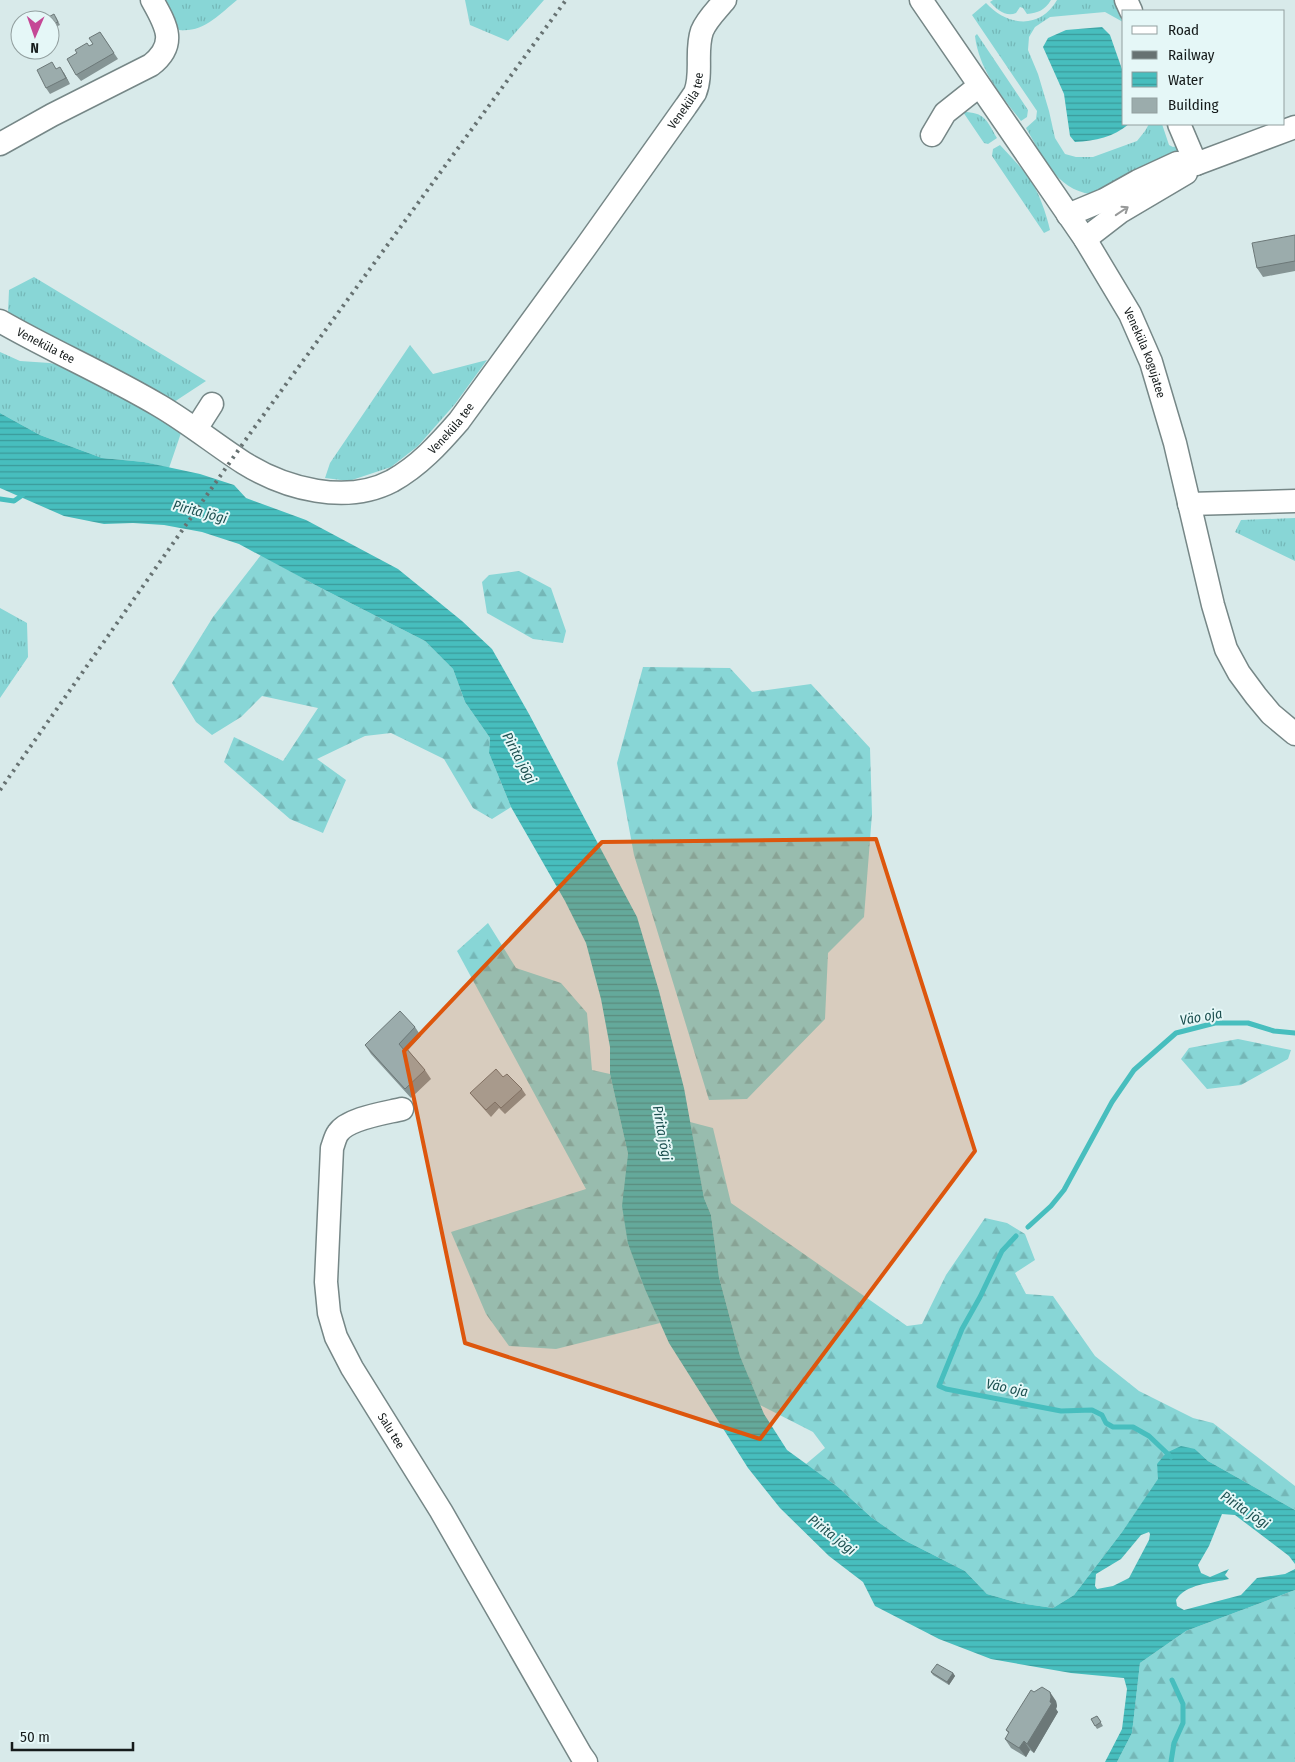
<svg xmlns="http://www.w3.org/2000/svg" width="1295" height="1762" viewBox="0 0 1295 1762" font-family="'Fira Sans Condensed',sans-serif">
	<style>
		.grass { fill: url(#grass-tufts) }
		.forest { fill: url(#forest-firs) }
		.water { fill: url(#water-rules); fill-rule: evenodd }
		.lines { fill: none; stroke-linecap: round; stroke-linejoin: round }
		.stream { stroke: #47bebe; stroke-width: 5 }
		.minor-casing { stroke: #768787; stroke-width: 25 }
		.minor { stroke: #fff; stroke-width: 22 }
		.rail { stroke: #677272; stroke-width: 4; stroke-dasharray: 2.5 5; stroke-linecap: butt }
		.wall { fill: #859494 }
		.shaded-wall { fill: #6c7878 }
		.building { fill: #9bacac; stroke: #6c7878 }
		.oneway { stroke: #969898 }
		.marked { fill: #dd560d; fill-opacity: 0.2; stroke: #dd560d; stroke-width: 4; stroke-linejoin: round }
		.labels { text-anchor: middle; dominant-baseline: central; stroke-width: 4; stroke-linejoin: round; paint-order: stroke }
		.street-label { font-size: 12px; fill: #151b1b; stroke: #e5f7f7 }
		.water-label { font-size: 14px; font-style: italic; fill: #1d5050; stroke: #e5f7f7 }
	</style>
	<defs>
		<pattern id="grass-tufts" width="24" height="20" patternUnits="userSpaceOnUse" patternTransform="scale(1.25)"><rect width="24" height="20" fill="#88d6d6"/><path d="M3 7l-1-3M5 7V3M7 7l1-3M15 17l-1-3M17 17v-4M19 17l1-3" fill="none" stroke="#74b7b7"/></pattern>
		<pattern id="forest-firs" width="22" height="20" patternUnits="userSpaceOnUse" patternTransform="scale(1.25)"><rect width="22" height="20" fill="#88d6d6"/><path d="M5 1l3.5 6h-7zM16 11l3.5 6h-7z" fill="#74b7b7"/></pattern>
		<pattern id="water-rules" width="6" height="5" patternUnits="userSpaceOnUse" patternTransform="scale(1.25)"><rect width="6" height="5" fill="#47bebe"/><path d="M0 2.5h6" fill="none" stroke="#3a9a9a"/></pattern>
	</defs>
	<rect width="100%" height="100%" fill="#d8eaea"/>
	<path class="grass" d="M164,0h73c-17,14 -34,33 -58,30z
		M465,0h79l-36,41 -38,-16z
		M993,0h58c-6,10 -13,13 -24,14l-4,-6 -3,-1 -4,6c-10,4 -19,-3 -26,-11z
		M1057,0h57l9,22 -18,-10 -55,5 -15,10 -6,10 -1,13 10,24 11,37 6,27 10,16 11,3h17l44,-16 8,-10 4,-7h13l7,21 4,2 4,-1v11l-86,37c-35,-4 -49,-39 -65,-66l10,-9 1,-8 -65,-96 14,-12c21,23 54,27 71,-3z
		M977,34l51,76 -1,7 -6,4c-20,-26 -42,-51 -46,-85z
		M963,112c22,0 24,9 34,26l-9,6 -4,-1z
		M1000,145c10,11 20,21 29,33 10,14 17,35 21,52l-6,3 -52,-77 1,-7z
		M34,277l172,104 -32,21 -136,-70 -30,-19 1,-23z
		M410,345l23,29 54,-14 -32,44 -37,42 -27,21 -42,14 -24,-3 5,-15z
		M0,352l20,9 30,2 22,5 58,29 51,36 -12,35 -25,-6 -42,-4 -62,-23 -40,-22z
		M1295,518v43l-60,-29 6,-12z
		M0,608l27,15 1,34 -28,41z"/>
	<path class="forest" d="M261,555l58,32 106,54 28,28 12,33 25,36 -1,15 22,54 -19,12 -19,-11 -29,-49 -53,-26 -26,3 -48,23 29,21 -23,53 -33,-14 -66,-57 10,-25 49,24 35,-53 -56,-12 -21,21 -29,18 -16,-13 -24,-39 41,-66z
		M519,571l32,17 15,43 -3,12 -30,-4 -46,-26 -5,-31 7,-7z
		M643,667l87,1 22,24 59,-8 59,64 2,66 -8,103 -36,36 -3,66 -78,80 -38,1 -75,-245 -17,-92z
		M488,923l28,45 45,15 26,30 5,57 18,4 18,80 -1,23 1,67 32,79 -104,26 -47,-3 -23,-32 -35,-82 135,-43 -129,-238z
		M1238,1039l53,11 -3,9 -47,26 -34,4 -26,-30 8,-11z
		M690,1122l23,6 18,75 176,123 15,-2 24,-49 39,-57 22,5 18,11 10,26 -20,13 11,21 27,2 42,60 44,35 54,27 20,5 82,63v24l-87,-49 -13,-12 -38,15 2,15 -37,53 -48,63 -21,13 -34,-5 -32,-9 -22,-23 -61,-31 -33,-23 -33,-30 -32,-23 19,-16 -12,-16 -53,-27 -20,-49 -21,-79 -8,-62 -7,-17z
		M1295,1590v172h-178l15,-29 8,-70 46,-32z"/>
	<path class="water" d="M1102,27l8,8 14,40v49h5c-16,13 -33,17 -54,18l-5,-6 -6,-42 -21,-47 5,-9 18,-8z
		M0,413l40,22 62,23 42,4 56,12 34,11 12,13 60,22 92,49 64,52 30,28 37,65 108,203 22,74 25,97 20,110 7,17 8,62 21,79 24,58 23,36 51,37 33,30 33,23 61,31 22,23 32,9 34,5 21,-13 48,-63 36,-53 -1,-15 9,-11 15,-7 14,3 13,12 87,49v54l-6,-8 -54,-41 -13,-1 -13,32 -11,19 3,8 9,4 19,-8 -4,6 4,4c-17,4 -44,5 -53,21l1,6 7,4 57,-15 16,-17 28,-4 10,-5v21l-109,41 -46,32 -8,70 -15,29h-12l17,-33 5,-40 -3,-11 -53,-5 -80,-14 -52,-20 -64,-33 -12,-24 -34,-26 -49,-48 -32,-40 -79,-125 -24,-54 -17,-45 -6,-38 6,-52 -18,-80v-27l-9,-48 -15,-56 -21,-42 -54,-94 -22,-54 1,-15 -25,-36 -12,-33 -28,-28 -106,-54 -80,-43 -37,-12 -38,-7 -31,-2 -29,1 -40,-8 -64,-28zM1149,1532l1,2 -1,6 -20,38 -16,8 -16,3 -2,-3 1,-12 25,-15 20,-24z"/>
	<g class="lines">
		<path class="stream" d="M0,499l14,2 10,-7
			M1028,1227l23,-21 13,-16 48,-88 22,-32 42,-37 39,-10h33l26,8 21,2
			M1016,1236l-14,15 -22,46 -18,32 -23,57 7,3 115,22 31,-1 10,5 4,8 7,4h20l16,9 22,21
			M1171,1762l3,-19 9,-20v-19l-11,-24"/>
		<defs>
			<g id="minor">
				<path id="s1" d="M921,0l164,239 45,75 21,48 24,81 38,162 13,44 13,24 17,23 15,18 24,20"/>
				<path d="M1126,0l5,11"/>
				<path d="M1179,124l17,40"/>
				<path d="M932,135l13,-22 34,-27"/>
				<path d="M0,144l52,-29 99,-50c27,-21 15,-40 1,-65"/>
				<path d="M1068,215l36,-15 34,-19 39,-18 19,1 99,-37"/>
				<path d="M1085,239l35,-27 66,-39"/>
				<path id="s2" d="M0,321c52,30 108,54 160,85 29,17 56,39 84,57 42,26 102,42 148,18 27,-15 47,-37 67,-60l126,-173 101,-142c3,-4 6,-9 9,-13 8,-19 0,-42 7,-62 5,-12 15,-21 23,-31"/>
				<path d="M196,429l16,-25"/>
				<path d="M1189,504l106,-3"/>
				<path id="s3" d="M402,1109c-16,4 -54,9 -64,24 -3,4 -4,10 -6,15l-6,134 3,31 7,24 16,31 89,143 140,244 5,7"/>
			</g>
		</defs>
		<use href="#minor" class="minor-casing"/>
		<use href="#minor" class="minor"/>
		<path class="rail" d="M0,790l249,-355 317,-435"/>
	</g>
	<path class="wall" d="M56,17l4,8 -9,4 -1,-9z
		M100,32l18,27 -37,22 -5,-6 1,-22 16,-9z
		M57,69l7,4 6,11 -20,10 -4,-6z
		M1295,235v36l-32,6 -6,-9z
		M415,1027l6,9 -13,14 17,20 6,9 -20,19 -40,-44 -6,-9z
		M503,1077l19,12 4,6 -21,19 -6,-6 -8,9 -16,-18 -5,-6z
		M931,1672l22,1 2,3 -6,9 -16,-10z
		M1034,1692l22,9 1,5 -1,3 2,3 -24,41 -4,-3 -4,7 -15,-9 -6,-9 4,-5 -3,-4z
		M1097,1716l6,10 -6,3 -6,-10z"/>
	<path class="shaded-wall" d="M60,67l4,6 6,11 -4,-6z
		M953,1673l2,3 -6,9 -2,-3z
		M1050,1692l6,9 1,5 -1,3 2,3 -24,41 -7,-9 23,-42z
		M1024,1741l6,9 -4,7 -7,-9z"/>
	<path class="building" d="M54,14l4,8 -8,3v-5h-5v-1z
		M100,32l14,21 -38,22 -9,-16 10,-6 -2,-3 12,-7 2,3 4,-2 -4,-6z
		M52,62l4,7 4,-2 6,11 -20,10 -9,-18z
		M1295,235v26l-38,7 -5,-25z
		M400,1011l15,16 -16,17 5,6 2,-2 19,22 -20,19 -40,-44z
		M496,1069l7,8 4,-3 15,15 -21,19 -6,-6 -9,8 -16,-17z
		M937,1664l16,9 -6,9 -16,-10z
		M1042,1687l8,5 1,5 -1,5 2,1 -25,41 -3,-3 -5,7 -14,-9 4,-7 -3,-2 25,-40 3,2z
		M1097,1716l4,6 -6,4 -4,-7z"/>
	<defs><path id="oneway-shaft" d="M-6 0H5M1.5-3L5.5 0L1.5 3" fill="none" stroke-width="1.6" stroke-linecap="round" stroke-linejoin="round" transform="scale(1.25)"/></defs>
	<use class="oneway" href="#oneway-shaft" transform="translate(1122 211) rotate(-34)"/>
	<path class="marked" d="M876,839l99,312 -215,288 -295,-96 -61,-292 198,-209z"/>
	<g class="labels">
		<g class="street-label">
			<text stroke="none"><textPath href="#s2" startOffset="922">Veneküla tee</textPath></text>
			<text stroke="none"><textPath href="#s2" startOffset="52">Veneküla tee</textPath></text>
			<text stroke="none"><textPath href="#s1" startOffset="419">Veneküla kogujatee</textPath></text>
			<text stroke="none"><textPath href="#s2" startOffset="518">Veneküla tee</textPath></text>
			<text stroke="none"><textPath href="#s3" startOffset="385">Salu tee</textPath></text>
		</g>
		<g class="water-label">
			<text transform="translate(200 512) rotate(15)">Pirita jõgi</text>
			<text transform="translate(519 758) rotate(62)">Pirita jõgi</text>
			<text transform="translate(1201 1017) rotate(-10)">Väo oja</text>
			<text transform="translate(662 1133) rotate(80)">Pirita jõgi</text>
			<text transform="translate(1007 1388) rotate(12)">Väo oja</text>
			<text transform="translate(1245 1510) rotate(34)">Pirita jõgi</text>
			<text transform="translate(832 1535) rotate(38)">Pirita jõgi</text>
		</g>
	</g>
	<rect x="1122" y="10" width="162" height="115" fill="#e5f7f7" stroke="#929f9f"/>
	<rect x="1132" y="26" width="25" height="8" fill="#ffffff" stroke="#929f9f"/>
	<text x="1168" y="35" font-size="15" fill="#151b1b">Road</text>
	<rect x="1132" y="51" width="25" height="8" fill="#677272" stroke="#929f9f"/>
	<text x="1168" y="60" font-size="15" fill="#151b1b">Railway</text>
	<rect x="1132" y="72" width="25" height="15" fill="url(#water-rules)" stroke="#929f9f"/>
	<text x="1168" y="85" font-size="15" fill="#151b1b">Water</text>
	<rect x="1132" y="98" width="25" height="15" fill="#9bacac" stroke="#929f9f"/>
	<text x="1168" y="110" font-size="15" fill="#151b1b">Building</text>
	<g transform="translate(35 35) rotate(182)"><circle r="24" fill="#e5f7f7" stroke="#929f9f"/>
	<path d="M0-4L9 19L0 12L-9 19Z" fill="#c54896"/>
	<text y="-8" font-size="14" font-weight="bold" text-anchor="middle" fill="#151b1b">N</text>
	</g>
	<path d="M12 1742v8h121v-8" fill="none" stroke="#151b1b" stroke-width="2.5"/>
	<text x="20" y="1742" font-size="15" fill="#151b1b" stroke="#e5f7f7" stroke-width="4" paint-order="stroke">50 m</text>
</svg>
